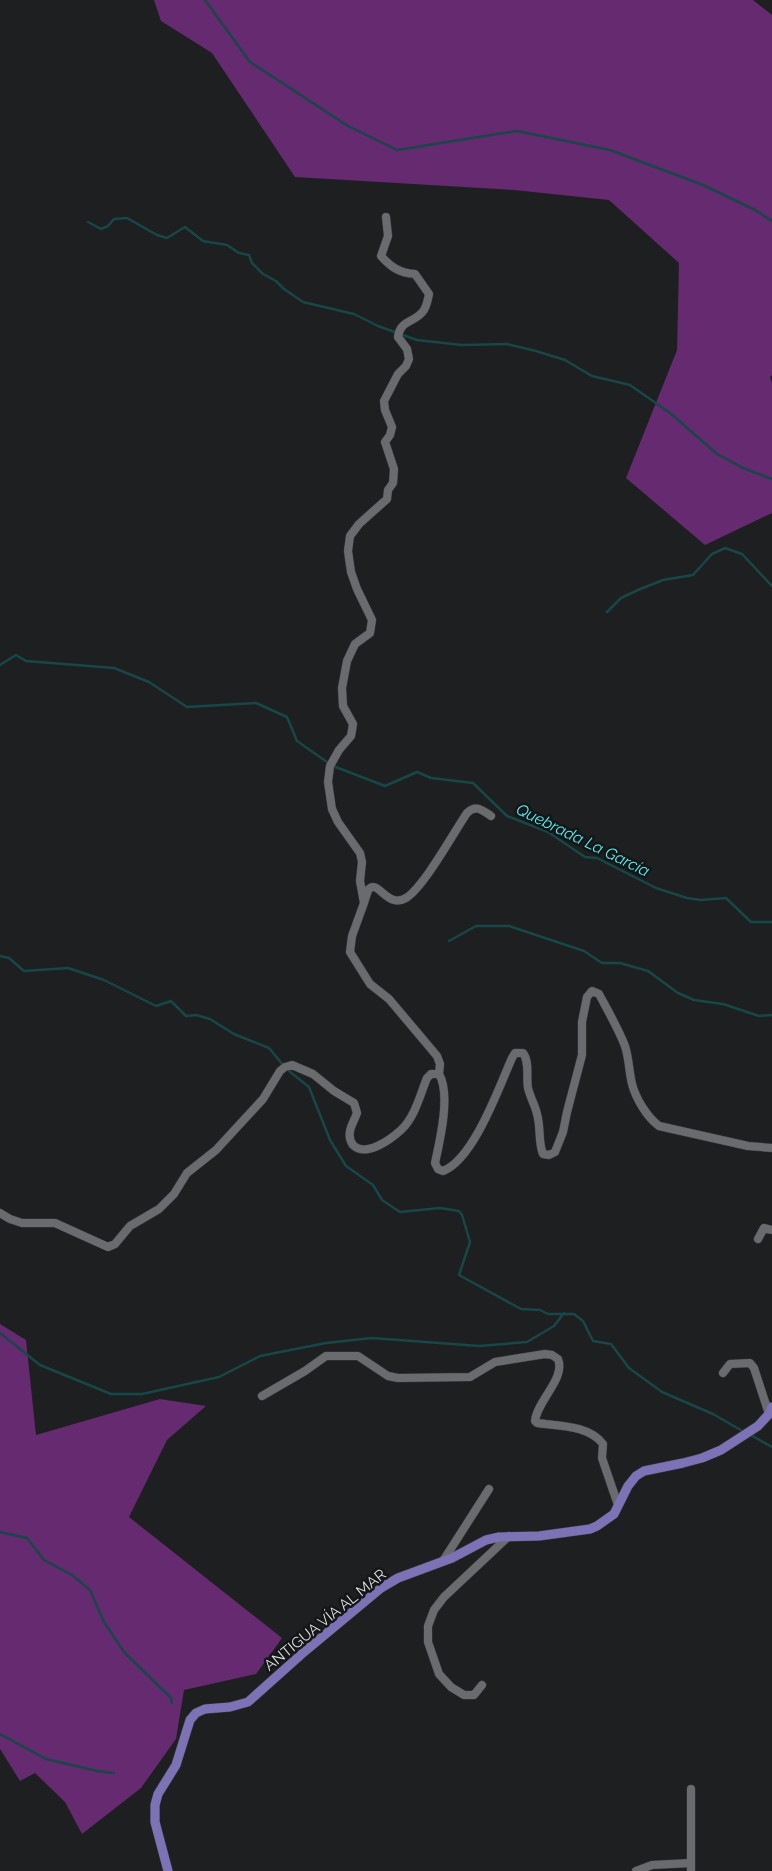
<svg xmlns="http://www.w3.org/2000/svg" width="772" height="1871" viewBox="0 0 772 1871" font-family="Raleway,sans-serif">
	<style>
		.forest { fill: #652a6f }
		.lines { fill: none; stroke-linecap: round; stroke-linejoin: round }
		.stream { stroke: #174747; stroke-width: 2.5 }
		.minor-casing { stroke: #3a3c3e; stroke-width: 9 }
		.major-casing { stroke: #3a3c3e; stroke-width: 10 }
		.minor { stroke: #696b6e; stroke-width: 8 }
		.major { stroke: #7d72b5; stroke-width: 9 }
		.labels { text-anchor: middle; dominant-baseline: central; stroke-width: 5; stroke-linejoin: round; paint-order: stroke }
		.street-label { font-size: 15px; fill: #dddee0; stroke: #141618 }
		.water-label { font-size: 16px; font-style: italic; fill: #5af0f1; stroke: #141618 }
	</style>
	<rect width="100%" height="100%" fill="#1d1f21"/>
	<path class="forest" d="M154,0h599l19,15v360l-2,2 2,6v130l-67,32 -79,-67 51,-128 2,-87 -70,-63 -95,-10 -219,-13 -83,-124 -51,-32z
		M0,1324l26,16 10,95 124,-36 46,7 -39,34 -38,77 153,121 -26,36 -72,16 -8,49 -35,49 -59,46 -17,-32 -30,-29 -15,8 -20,-32z"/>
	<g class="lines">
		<path class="stream" d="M205,0l45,62 98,64 49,24 120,-19 93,19 93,35 52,25 17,11
			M88,222l13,7 7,-3 6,-7 13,-1 30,17 10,3 18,-11 18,14 24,4 12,8 10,2 3,8 11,11 13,7 8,8 19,13 51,12 24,12 39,14 45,5 45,-1 29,7 29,9 27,16 38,9 40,28 47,41 26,14 29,11
			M607,612l14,-14 17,-8 25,-10 30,-5 19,-21 13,-6 17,6 30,32
			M0,665l16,-10 10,6 88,7 35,14 38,25 69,-4 31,14 10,24 30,21
			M333,766l52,20 32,-14 14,6 42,5 34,33 41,16 37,25 12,1 59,30 31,10 14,2 25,-2 25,24h21
			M449,941l27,-15h33l75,25 18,12h18l28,8 30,22 16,7 29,4 36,12 13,-1
			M0,956l9,2 15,13 44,-3 36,12 52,26 15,-5 15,15 10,-1 14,4 24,15 35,14 14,17
			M289,1071l20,16 21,53 16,26 27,19 9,15 18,12 40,-4 19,3 3,4 8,27 -11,33 62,34 19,1 8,4h26l9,7 10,20 18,3 18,24 33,24 51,22 31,18
			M0,1333l40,32 71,29h31l77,-17 41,-21 66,-13 46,-5 107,8 48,-4 27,-16 10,-13
			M749,1434l23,13
			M0,1532l27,6 17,22 28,15 18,15 14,32 20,30 47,46 1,5
			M0,1734l46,25 51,12 17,2"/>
		<defs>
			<path id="minor" d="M386,217l2,19 -7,20c10,11 18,17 34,18l14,20c-1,5 -2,11 -5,16 -8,13 -24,9 -26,27l9,12 2,10 -3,7 -8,8 -14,27 1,9 7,17 -2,8 -5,7 9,27 -1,14 -5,7 -1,9 -28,25 -9,12 -2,15 3,21 6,17 15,31 -2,13 -15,11 -8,17 -5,27 1,18 10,18 -2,12 -12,14 -9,16 -2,16 4,27 6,13 22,31 2,9 -2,19 4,22 -12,33 -2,16 20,32 19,15 48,57 3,8 -1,10
				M364,903c1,-3 3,-11 5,-14 9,-10 18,20 37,9 18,-11 48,-66 61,-85 9,-9 15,-3 24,3
				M0,1213l10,6 12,4h33l53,24 7,-3 15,-18 29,-17 15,-15 13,-21 29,-23 47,-51 17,-28 5,-4 7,-2 21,9 21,17 20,12 3,10c-2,6 -6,12 -7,18 -1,5 0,10 3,14 13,13 38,-6 48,-15 14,-13 19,-35 26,-52l4,-4h8c12,20 1,66 -4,89l3,6 5,2c31,-12 56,-84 69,-113l3,-5h8c7,9 3,24 5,35 2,9 7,17 9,26 4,13 1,28 6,40l6,1 6,-3 8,-20 4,-20 15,-57v-33l5,-25 5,-6 7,3c9,17 19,34 26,52 4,12 4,26 7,38 4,15 15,33 27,42l89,20 24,2
				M758,1239l6,-11 8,2
				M723,1373l7,-9 20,-1 4,5 15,46
				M262,1396l43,-25 21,-15h32l30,20 10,2 72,-1 25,-15 50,-8 7,1 6,4c8,19 -21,42 -23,62l2,2c21,3 52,2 66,21l-1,14 16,47
				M443,1561l46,-72
				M482,1685l-8,10h-10l-13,-8 -12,-13 -11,-32v-16l6,-16 10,-13 65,-61
				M691,1789v82
				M636,1871l16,-6 39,-2"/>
			<path id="major" d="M168,1871l-13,-49v-17l3,-11 18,-29 14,-45 6,-7 9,-4 25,-2 18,-5 56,-50 77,-64 17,-10 54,-20 34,-18 13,-3 40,-1 51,-7 7,-3 17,-12 14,-28 8,-10 8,-5 39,-8 19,-5 19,-8 37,-24 11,-12 3,-7"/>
		</defs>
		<use href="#minor" class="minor-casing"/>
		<use href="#major" class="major-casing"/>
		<use href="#minor" class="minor"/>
		<use href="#major" class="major"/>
	</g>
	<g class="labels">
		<g class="street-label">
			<text transform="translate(325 1620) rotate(-39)">ANTIGUA VÍA AL MAR</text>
		</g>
		<g class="water-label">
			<text transform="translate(583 840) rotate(26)">Quebrada La García</text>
		</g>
	</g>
</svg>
